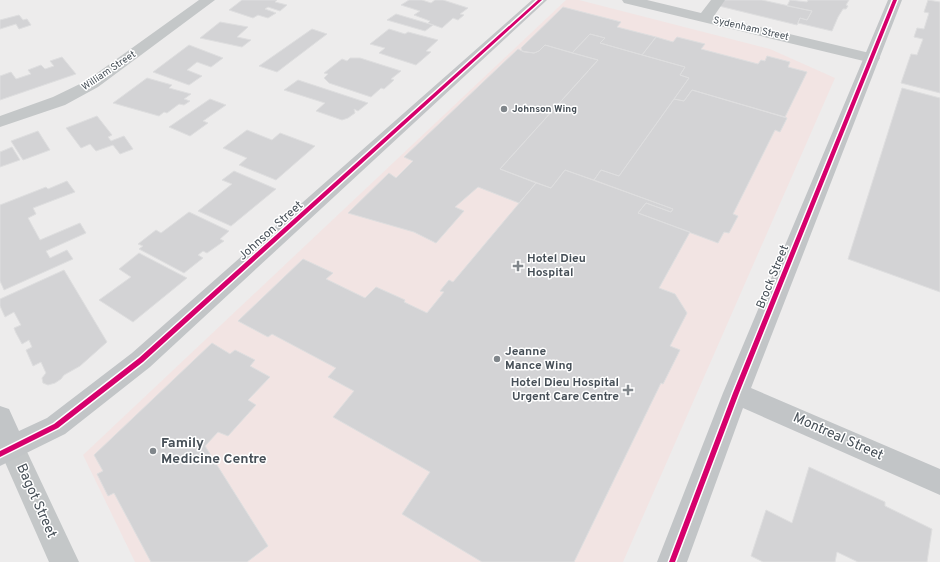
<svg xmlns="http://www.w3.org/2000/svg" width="940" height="562" viewBox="0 0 940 562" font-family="Overpass,sans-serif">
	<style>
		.medical { fill: #f2e4e3 }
		.building { fill: #d3d3d5; stroke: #dededf }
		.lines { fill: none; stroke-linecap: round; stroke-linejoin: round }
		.minor { fill: #c4c7c8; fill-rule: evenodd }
		.major { fill: #c2c5c7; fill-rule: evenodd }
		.cycleway-casing { stroke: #fff; stroke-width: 3 }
		.cycleway { fill: #d6006c; fill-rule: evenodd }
		.poi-dot { fill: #80868b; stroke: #fff; stroke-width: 1.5 }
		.labels { text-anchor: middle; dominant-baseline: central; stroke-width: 3; stroke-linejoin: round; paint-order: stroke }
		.far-street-label { font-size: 10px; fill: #464f57; stroke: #fff }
		.far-poi-label { font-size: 10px; font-weight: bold; fill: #464f57; stroke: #fff; text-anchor: start }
		.street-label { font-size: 12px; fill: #464f57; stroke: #fff }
		.poi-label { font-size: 12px; font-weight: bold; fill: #464f57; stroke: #fff; text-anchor: start }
		.near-street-label { font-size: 14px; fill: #464f57; stroke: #fff }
		.near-poi-label { font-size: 14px; font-weight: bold; fill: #464f57; stroke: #fff; text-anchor: start }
	</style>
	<rect width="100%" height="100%" fill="#edecec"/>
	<path class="medical" d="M566,0h13l191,49 65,29 -212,484h-488l-52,-107z"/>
	<path class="building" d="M242,0h35l-2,2 12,3 -7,6 -12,-4 -3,2 11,4 -8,5 -10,-3 -5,3 -24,-8z
		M409,0h13l9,3 4,-3h8l25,8 -8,6 4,1 -6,5 -5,-2 -11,10 -14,-5 2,-2 -16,-6 6,-4 -19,-6z
		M724,0h38l50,11 -5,9 -7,-2 -3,7 -78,-19z
		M790,0l17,2 1,-2h41l-3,5 2,1 -2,3h-3l-5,8 -6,14 -34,-8 2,-5 7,2 5,-9 -25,-5z
		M928,0l12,2v91l-39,-10 10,-29 6,1 6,-16 -9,-2 3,-9 7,1 5,-16 -5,-1z
		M563,7l58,15 -4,5 39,10 -14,18 -42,-12 5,-5 -15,-4 -18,19 -27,-8 -6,6 -5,2 -12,-2 -1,-3z
		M396,14l37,11 -8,6 -38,-11z
		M19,15l4,5 4,-1 4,6 -12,4 -3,-5 -16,5v-9z
		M220,22l28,5 -11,10 14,3 -9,7 -42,-9z
		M312,29l15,5 -50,38 -18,-6z
		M389,29l16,5 3,-2 30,8 -12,11 5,1 -15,13 -37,-12 6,-5 -15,-4z
		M590,34l15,4 -5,5 85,24 -5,8 9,3 -70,98 -18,-6 -7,10 -29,-10 -14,18 -51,-19 98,-109 -26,-7z
		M656,37l17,5 4,-5 28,7 -4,5 57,15 3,-4 4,1 2,-5 23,6 -2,5 19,5 -22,45 -93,-27 -8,11 -10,-2 15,-21 -9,-3 5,-8 -43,-12z
		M189,45l34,13 -12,9 -14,-5 -10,8 15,6 -13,9 -36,-13z
		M545,45l53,15 -98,109 36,14 -17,20 -41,-16 -23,20 9,4 -28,32 -22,-11 -66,-19 41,-40 7,5 17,-17 -9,-4 114,-108 6,3 10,1 5,-2z
		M62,57l14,17 -76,26v-24l11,-4 5,7 15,-5 -3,-4 13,-5 4,4 9,-3 -4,-5z
		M350,58h10l41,13 -10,8 3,1 -10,9 -3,-1 -10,9 -42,-14 -5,-5 4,-4 -4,-1 18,-14 5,2z
		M147,78l25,7 -3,3 22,6 -7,5 6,2 -6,4 -5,-1 -12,9 -3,-1 -5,4 -46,-13z
		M298,80l70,23 -10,8 -4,-2 1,4 -7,5 -6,2 -26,-9 9,-8 -41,-13z
		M902,88l38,10v194l-92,-33z
		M692,90l95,28 -7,14 -5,-2 -42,84 5,2 -9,17 -5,-1 -6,11 -80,-30 8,-10 25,9 2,-3 -79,-29 7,-10 18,6 55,-77 10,2z
		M210,99l16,6 -23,16 5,2 -18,13 -21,-9z
		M97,116l15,19 -4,2 3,4 13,-5 9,13 -13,5 -7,-9 -17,6 -6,-7 -9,4 -15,-20z
		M247,130l25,10 8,-7 35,13 -39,34 -37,-15 8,-7 -24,-10z
		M38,131l12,19 -27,10 -12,-19z
		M12,147l8,13 -20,7v-15z
		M565,170l108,39 -2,3 -25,-9 -8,10 52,19 -31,56 16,6 12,19 -17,33 10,4 -17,34 -2,-1 -87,179h-92l-80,-48 28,-42 -97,-55 21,-26 -26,-14 8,-9 -64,-34 -4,3 -30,-16 65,-62 30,14 -7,6 39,19 11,-11 29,13 -1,2 23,11 17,-21 -4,-1 9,-11 4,2 83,-99 15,5z
		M234,171l42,18 -45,37 -33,-15 34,-27 -10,-4z
		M67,181l8,11 -42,16 3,6 -8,4 12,22 40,-17 6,10 -40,18 4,7 17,-8 6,9 -69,31 -4,-9v-76l46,-18 2,2z
		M189,212l40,19 -9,8 4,2 -17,12 -4,-2 -5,4 5,3 -19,15 -45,-24 4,-3 -5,-2 18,-14 5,3z
		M139,253l48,25 -54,44 -34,-22 32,-23 -12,-8z
		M64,270l43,72 -27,24 -16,9 -3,4 -6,4 -7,2 -5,-2 -1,-5 4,-5 -5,-11 -8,4 -7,-16 6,-3 -3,-7 -7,4 -6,-11 -2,-5 7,-3 -7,-13 -9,5 -5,-11v-7z
		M212,343l18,11 5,-4 20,10 -5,6 20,11 -22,23 8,5 -28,31 -10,-4 -13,14 63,100 -21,16h-96l-37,-69 -6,3 -11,-22 6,-3 -9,-16z
		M809,467l76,35v4l47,23 -5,33h-69l-21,-10 -2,10h-72l-12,-6 15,-46 26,13z"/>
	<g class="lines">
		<path class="minor" d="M199,0h16l-117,87 -33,18 -65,22v-11l53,-19 33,-16z
			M622,0h25l54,13 10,-13h14l-11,16 164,39 2,3 -2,3 -6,2 -248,-60z
			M12,436l9,3 58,123h-30l-49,-111v-6l3,-6z"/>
		<path class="major" d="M532,0h15l-397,367 -85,67 -65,32v-60l9,3 10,22 28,-13 85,-65z
			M888,0h14l-151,388 189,81v26l-197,-87 -56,154h-30l66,-169z"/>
		<defs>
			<path id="cycleway" d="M538,0h4l-399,362 -85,66 -58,29v-6l54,-27 85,-66z
				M893,0h4l-158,393 -64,169h-6l64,-169z"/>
		</defs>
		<use href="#cycleway" class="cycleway-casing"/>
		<use href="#cycleway" class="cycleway"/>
	</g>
	<g class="poi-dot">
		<circle cx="504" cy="109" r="4"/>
		<path d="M516 260h4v4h4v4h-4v4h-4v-4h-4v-4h4z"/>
		<circle cx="497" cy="359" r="4"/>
		<path d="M626 384h4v4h4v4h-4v4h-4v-4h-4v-4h4z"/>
		<circle cx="153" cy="451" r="4"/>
	</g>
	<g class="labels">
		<g class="far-street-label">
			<text transform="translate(751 29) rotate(13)">Sydenham Street</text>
			<text transform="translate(109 71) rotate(-34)">William Street</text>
		</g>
		<g class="far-poi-label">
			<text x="512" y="109">Johnson Wing</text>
		</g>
		<g class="street-label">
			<text transform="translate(271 231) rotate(-42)">Johnson Street</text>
			<text transform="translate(773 277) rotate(-68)">Brock Street</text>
		</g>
		<g class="poi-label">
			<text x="527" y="259">Hotel Dieu<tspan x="527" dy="14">Hospital</tspan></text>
			<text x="505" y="352">Jeanne<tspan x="505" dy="14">Mance Wing</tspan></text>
			<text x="619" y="383" text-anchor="end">Hotel Dieu Hospital<tspan x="619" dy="14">Urgent Care Centre</tspan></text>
		</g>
		<g class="near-street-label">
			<text transform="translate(838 437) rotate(24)">Montreal Street</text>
			<text transform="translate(36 501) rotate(66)">Bagot Street</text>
		</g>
		<g class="near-poi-label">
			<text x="161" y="443">Family<tspan x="161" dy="16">Medicine Centre</tspan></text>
		</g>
	</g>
</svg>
